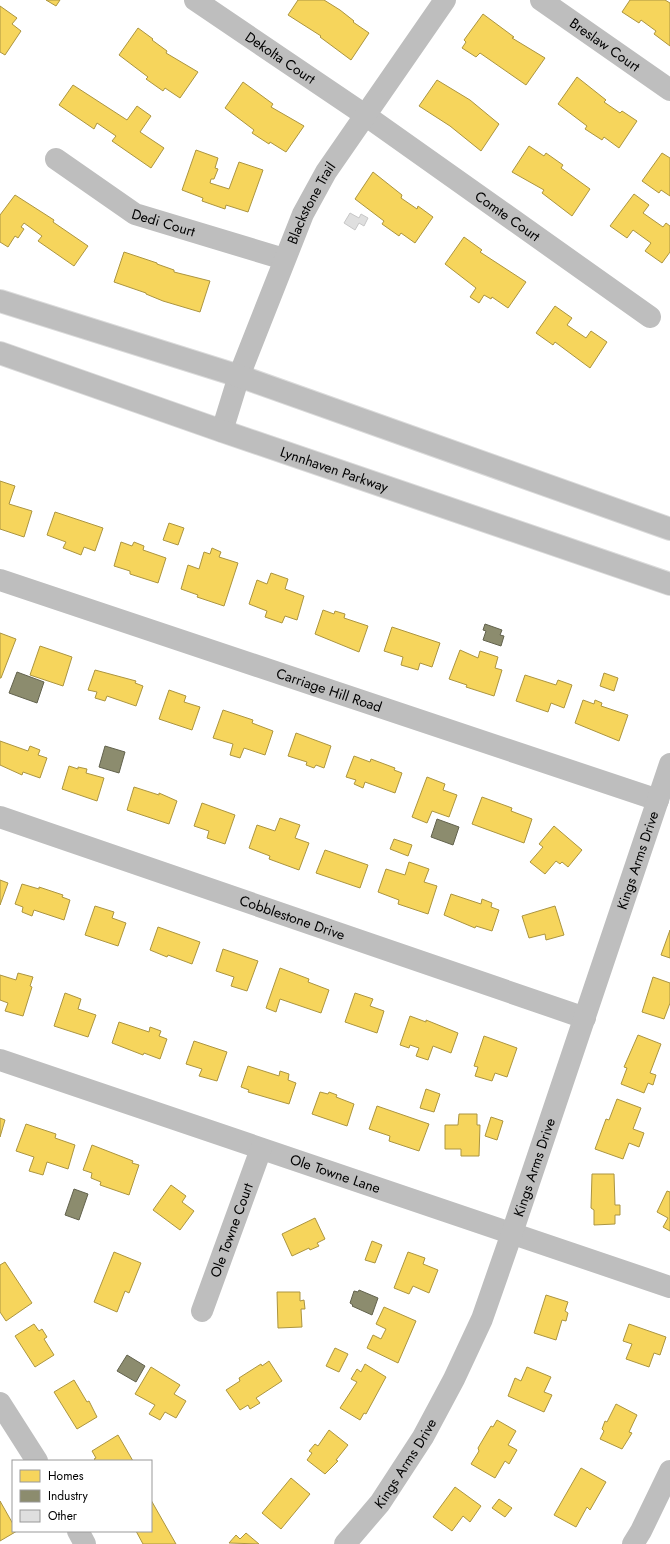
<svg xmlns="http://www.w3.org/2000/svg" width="670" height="1544" viewBox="0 0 670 1544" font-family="Jost,sans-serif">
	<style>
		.homes { fill: #f6d55c; stroke: #ac9540 }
		.industry { fill: #8c8c6e; stroke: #62624d }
		.building { fill: #dfdfdf; stroke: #c7c7c7 }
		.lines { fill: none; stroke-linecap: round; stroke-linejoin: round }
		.major-casing { stroke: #dbdbdb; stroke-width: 24 }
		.minor { stroke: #bebebe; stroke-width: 22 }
		.major { stroke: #bebebe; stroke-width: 22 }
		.labels { text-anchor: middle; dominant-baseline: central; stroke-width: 4; stroke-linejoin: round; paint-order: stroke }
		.street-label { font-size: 14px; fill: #000; stroke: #fff }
	</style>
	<rect width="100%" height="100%" fill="#fff"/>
	<path class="homes" d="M46,0h14l-4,6z
		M298,0h26l16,10 14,11 -1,1 16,11 -18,27 -31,-23 1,-1 -33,-21z
		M630,0h35l5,3v43l-16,-12 2,-3 -15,-11 -2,3 -17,-11z
		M0,6l17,12 -5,6 9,7 -16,24 -5,-3z
		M483,14l31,23 -2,1 33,20 -19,27 -46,-32 -4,4 -14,-9 4,-6 -2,-2z
		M138,28l15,11 -1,1 15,11 -1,2 32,19 -18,26 -15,-10 -2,3 -17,-12 2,-2 -29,-22z
		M577,77l29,23 -2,2 16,11 2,-2 15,10 -18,27 -15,-11 -2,3 -17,-11 2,-3 -29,-22z
		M437,80l33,20 29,24 -18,27 -31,-25 -31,-20z
		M243,82l30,22 -2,3 33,19 -18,26 -16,-10 -1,2 -17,-11 2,-3 -29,-22z
		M73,85l54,35 10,-14 14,10 -11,16 24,16 -13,20 -39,-27 4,-5 -19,-13 -3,6 -35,-24z
		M529,146l15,10 2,-3 17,12 -2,3 29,21 -18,27 -30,-23 2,-3 -32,-18z
		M196,150l22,8 -3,10 3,1 -4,10h-3l-1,4 19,6 10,-27 24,8 -15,42 -22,-7 -1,4 -23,-8 1,-3 -21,-8z
		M662,153l8,5v38l-9,-6 -2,3 -17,-12z
		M373,172l29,23 -1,3 16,11 1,-3 15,11 -18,26 -14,-10 -2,3 -17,-12 2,-3 -29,-22z
		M634,194l15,11 -6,8 20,14 3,-4 4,3v26l-8,11 -17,-12 6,-8 -18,-13 -6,8 -17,-12z
		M15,195l39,25 -1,2 35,24 -14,20 -36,-25 4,-5 -18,-13 -3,4 3,2 -6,9 -3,-2 -7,11 -8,-5v-27z
		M464,237l18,13 -2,2 46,30 -18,26 -16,-11 -1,2 -7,-4 -5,8 -9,-6 6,-9 -31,-24z
		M124,252l33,11v1l17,6v2l36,9 -10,31 -37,-11 -17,-7v-1l-32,-11z
		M555,306l17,12 -5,7 19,13 5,-7 16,11 -17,26 -35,-26 -2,3 -17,-12z
		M0,481l15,5 -6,18 23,7 -8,26 -24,-8z
		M55,512l48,16 -8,23 -11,-4 -3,8 -18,-7 3,-6 -19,-7z
		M169,523l15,5 -6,17 -15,-5z
		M121,542l11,4 2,-4 10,4 -1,4 23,8 -8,25 -28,-9v-3l-16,-5z
		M212,548l9,4 -2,5 19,6 -14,43 -27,-9 1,-2 -17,-6 7,-24 11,4 5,-17 6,2z
		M271,573l17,6 -3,10 19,7 -7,24 -12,-4 -3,7 -17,-6 2,-6 -18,-7 8,-24 10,4z
		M323,610l11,4 1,-3 10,3 -1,4 24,8 -9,26 -44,-18z
		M392,627l48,16 -8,24 -12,-4 -2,7 -17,-5 2,-8 -19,-6z
		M0,633l16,6 -15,39h-1z
		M40,646l32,11 -9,29 -33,-11z
		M460,650l18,8 2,-7 18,6 -3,11 7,2 -8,26 -28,-9 1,-2 -18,-6z
		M95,670l41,11 -1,2 8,3 -7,20 -29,-10 -2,5 -10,-3 2,-6 -9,-2z
		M604,673l14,5 -4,13 -14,-5z
		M525,675l31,10 2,-5 14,5 -8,23 -13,-5 -3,9 -32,-11z
		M169,690l17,6 -2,6 16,5 -8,23 -33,-11z
		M583,700l11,4 1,-4 7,3 -1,3 27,9 -9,26 -44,-18z
		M223,710l30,10 -1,3 21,8 -8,24 -21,-7 -4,10 -10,-3 3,-11 -20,-6z
		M296,733l35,13 -7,22 -8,-3 -2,3 -8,-3 1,-3 -19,-6z
		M0,741l28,10 2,-5 10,4 -2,5 9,3 -7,20 -17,-6 -1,3 -22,-10z
		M354,756l16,6 1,-3 24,9 -1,2 8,3 -7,20 -30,-11 -2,6 -9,-4 2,-4 -10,-3z
		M69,766l9,3v-2l9,2 -1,4 18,5 -7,23 -35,-12z
		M427,777l18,7 -2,6 14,5 -8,22 -17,-6 -5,12 -15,-6z
		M134,787l25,8v-2l18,8 -8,23 -42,-14z
		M482,797l30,11 -1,3 21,8 -8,24 -52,-19z
		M202,803l33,12 -10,29 -18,-6 2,-7 -15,-5z
		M280,818l20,7 -5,13 14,5 -10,27 -30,-11 1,-3 -21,-8 8,-23 18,6z
		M554,826l28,24 -14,17 -6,-5 -2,2 -4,-3 -11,13 -15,-12 13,-15 -4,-3z
		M394,839l18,6 -4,11 -18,-7z
		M325,850l43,15 -8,23 -44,-15z
		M409,862l20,7 -5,13 13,4 -9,28 -30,-10 1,-4 -21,-8 8,-23 19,6z
		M0,880l8,3 -8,22z
		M22,884l17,5v-2l24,8 -1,2 8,3 -6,20 -30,-10 -2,6 -10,-4 1,-5 -8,-3z
		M451,894l30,10 1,-5 10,4 -1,4 8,3 -7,21 -16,-5 -1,2 -31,-13z
		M95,906l19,6 -2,6 14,5 -8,23 -33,-11z
		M555,906l9,29 -18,5 -1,-6 -16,4 -7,-22z
		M158,927l42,15 -8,22 -24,-9 -1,2 -17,-7z
		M670,930v28l-9,-3z
		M223,949l35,12 -11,30 -16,-5 3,-9 -18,-6z
		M280,968l29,11 -1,3 21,8 -8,23 -41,-14 -4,13 -10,-4z
		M18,973l15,4 -3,9 2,1 -9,29 -18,-5 3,-8 -8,-3v-25l16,5z
		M653,977l17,6v20l-6,16 -22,-7z
		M65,993l16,6 -3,10 18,6 -8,22 -34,-11z
		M355,993l18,6 -3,7 14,5 -7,22 -32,-11z
		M410,1016l16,6v-2l32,13 -7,20 -18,-7 -5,14 -12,-4 3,-8 -9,-3 -1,3 -9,-3z
		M119,1022l30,10 1,-5 11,4 -2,5 8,3 -7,20 -16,-6 -1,2 -31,-12z
		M638,1035l23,9 -11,29 6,2 -3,10 -5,-2 -4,10 -23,-9 6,-16 -3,-1z
		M484,1036l33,12 -10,29 -12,-4 -3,8 -17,-5 3,-9 -4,-1z
		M194,1041l33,11 -10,29 -18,-5 3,-7 -16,-5z
		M248,1066l31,10 1,-5 9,3 -1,6 8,3 -7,21 -41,-12 1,-2 -8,-3z
		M426,1089l14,5 -6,18 -14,-4z
		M320,1092l8,2 1,-2 8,3 -1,2 18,7 -7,22 -35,-12z
		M617,1099l24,9 -8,21 11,4 -5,14 -10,-4 -6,16 -28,-10 11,-30 3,1z
		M377,1106l52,18 -10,27 -30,-10 1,-5 -21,-7z
		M459,1114h18v11h3l-1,31h-18v-7h-16v-24h13z
		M491,1117l12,4 -6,19 -12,-4z
		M0,1118l5,2 -5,17z
		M26,1124l30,10 -1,4 20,7 -7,24 -21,-7 -4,13 -14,-4 5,-14 -18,-6z
		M92,1145l41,16 -1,2 7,2 -10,30 -29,-10 1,-3 -10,-4 1,-5 -9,-3z
		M592,1174h22l1,31h5v10h-5v9l-21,1v-15l-3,-2z
		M171,1185l15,11 -4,6 12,9 -14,19 -27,-20z
		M667,1191l3,1v39l-7,-4 5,-9 -11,-6z
		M315,1218l10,21 -8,4 2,3 -9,4 -1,-2 -17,8 -10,-22z
		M372,1241l10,4 -7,18 -10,-3z
		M114,1252l27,11 -12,30 -4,-2 -8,21 -23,-10z
		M408,1252l17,6 -2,6 15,6 -9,23 -16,-7 -4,8 -15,-6z
		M5,1262l27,41 -26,18 -6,-9v-47z
		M277,1292h23v9l4,-1 1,9h-4l1,18 -24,1z
		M546,1295l22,7 -3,9 3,2 -2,8 -4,-1 -6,20 -22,-7z
		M384,1307l32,14 -18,42 -31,-15 6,-13 8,4 5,-10 -10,-5z
		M34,1324l5,7 3,-2 5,8 -3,2 10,16 -19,12 -20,-31z
		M629,1324l37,13 -6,18 -6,-2 -5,14 -23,-8 6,-15 -9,-3z
		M335,1348l13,6 -9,18 -13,-6z
		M269,1361l13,20 -26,17 4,5 -10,6 -2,-4 -8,5 -14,-20 14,-9 -1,-3 22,-14 1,2z
		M365,1364l21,13 -20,37 -2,-1 -4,7 -20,-12 17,-26 -6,-3 6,-10 4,3z
		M151,1367l29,18 -6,9 12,7 -10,17 -11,-6 -5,8 -11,-6 6,-9 -20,-11z
		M527,1367l24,10 -7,15 8,3 -8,17 -36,-16 7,-18 6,3z
		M74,1380l13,22 2,-1 8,16 -20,12 -23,-37z
		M616,1404l21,11 -8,17 3,1 -10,16 -22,-10 4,-8 -2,-2 3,-8 2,1z
		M497,1420l19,11 -8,14 9,5 -8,14 -4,-3 -10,17 -24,-14 8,-13 -1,-3 13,-22 2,1z
		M329,1430l19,15 -12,15 2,1 -13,13 -18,-14 5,-7 -3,-2 6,-7 3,2z
		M118,1435l15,26h-37l-2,-2 2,-1 -4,-7z
		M581,1468l25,14 -16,28 -3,-3 -11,20 -22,-12z
		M291,1478l19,16 -29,35 -19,-16z
		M455,1487l26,19 -11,16 -7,-6 -11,15 -19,-14z
		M499,1499l13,9 -7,9 -13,-9z
		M151,1500l25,44h-33l-7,-13h15z
		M0,1501l13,23v7h4l-17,10z
		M246,1533l13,11 -30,-1 7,-8 4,4z"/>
	<path class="industry" d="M485,624l17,6 -2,5 4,1 -3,10 -18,-6 3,-9 -3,-1z
		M17,672l27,10 -7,21 -28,-10z
		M105,746l20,6 -6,21 -20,-6z
		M437,819l22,8 -6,18 -22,-8z
		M74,1189l14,5 -9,26 -14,-5z
		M359,1290l19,8 -6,17 -20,-9 1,-1 -3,-2 4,-12 4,1z
		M127,1355l18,11 -9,16 -19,-11z"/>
	<path class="building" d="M350,213l9,5 2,-4 7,4 -4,8 -5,-3 -4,7 -11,-7z"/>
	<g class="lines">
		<defs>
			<g id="major">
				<path d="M0,301l239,75 431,153"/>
				<path id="s10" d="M0,353l222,78 448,153"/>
			</g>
		</defs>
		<use href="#major" class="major-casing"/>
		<g class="minor">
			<path id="s1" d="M195,0l170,115 285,202"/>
			<path id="s2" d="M541,0l129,90"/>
			<path id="s3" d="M56,159l79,55 149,45"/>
			<path id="s4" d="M222,431l17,-55 64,-162 23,-42 119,-172"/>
			<path id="s5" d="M0,580l658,220"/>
			<path id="s6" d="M0,817l585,201"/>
			<path id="s7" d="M0,1060l670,227"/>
			<path id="s8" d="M202,1311l59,-162"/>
			<path d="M0,1403l37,58"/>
			<path d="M78,1531l7,13"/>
			<path id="s9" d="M345,1544l35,-41 43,-66 31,-58 28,-60 30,-86 158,-469"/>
			<path d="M633,1544l8,-13 29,-60"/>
		</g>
		<use href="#major" class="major"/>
	</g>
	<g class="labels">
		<g class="street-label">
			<text stroke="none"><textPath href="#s2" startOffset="78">Breslaw Court</textPath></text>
			<text stroke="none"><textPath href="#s1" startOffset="103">Dekolta Court</textPath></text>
			<text stroke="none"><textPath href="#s4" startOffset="245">Blackstone Trail</textPath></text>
			<text stroke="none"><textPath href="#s1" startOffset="380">Comte Court</textPath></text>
			<text stroke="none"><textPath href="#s3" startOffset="126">Dedi Court</textPath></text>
			<text stroke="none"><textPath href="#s10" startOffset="354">Lynnhaven Parkway</textPath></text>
			<text stroke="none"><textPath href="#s5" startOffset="347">Carriage Hill Road</textPath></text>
			<text stroke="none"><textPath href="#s9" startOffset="749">Kings Arms Drive</textPath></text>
			<text stroke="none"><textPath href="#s6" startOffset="309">Cobblestone Drive</textPath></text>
			<text stroke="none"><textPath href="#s9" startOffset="425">Kings Arms Drive</textPath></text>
			<text stroke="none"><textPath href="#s7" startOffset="354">Ole Towne Lane</textPath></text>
			<text stroke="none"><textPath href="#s8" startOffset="86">Ole Towne Court</textPath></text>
			<text stroke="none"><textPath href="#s9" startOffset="101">Kings Arms Drive</textPath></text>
		</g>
	</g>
	<rect x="12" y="1460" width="140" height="72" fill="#ffffff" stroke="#999999"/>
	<rect x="20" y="1470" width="20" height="12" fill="#f6d55c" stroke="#999999"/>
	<text x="48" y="1480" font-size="12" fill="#000000">Homes</text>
	<rect x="20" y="1490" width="20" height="12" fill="#8c8c6e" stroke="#999999"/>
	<text x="48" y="1500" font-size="12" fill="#000000">Industry</text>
	<rect x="20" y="1510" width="20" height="12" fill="#dfdfdf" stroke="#999999"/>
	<text x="48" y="1520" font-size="12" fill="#000000">Other</text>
</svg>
